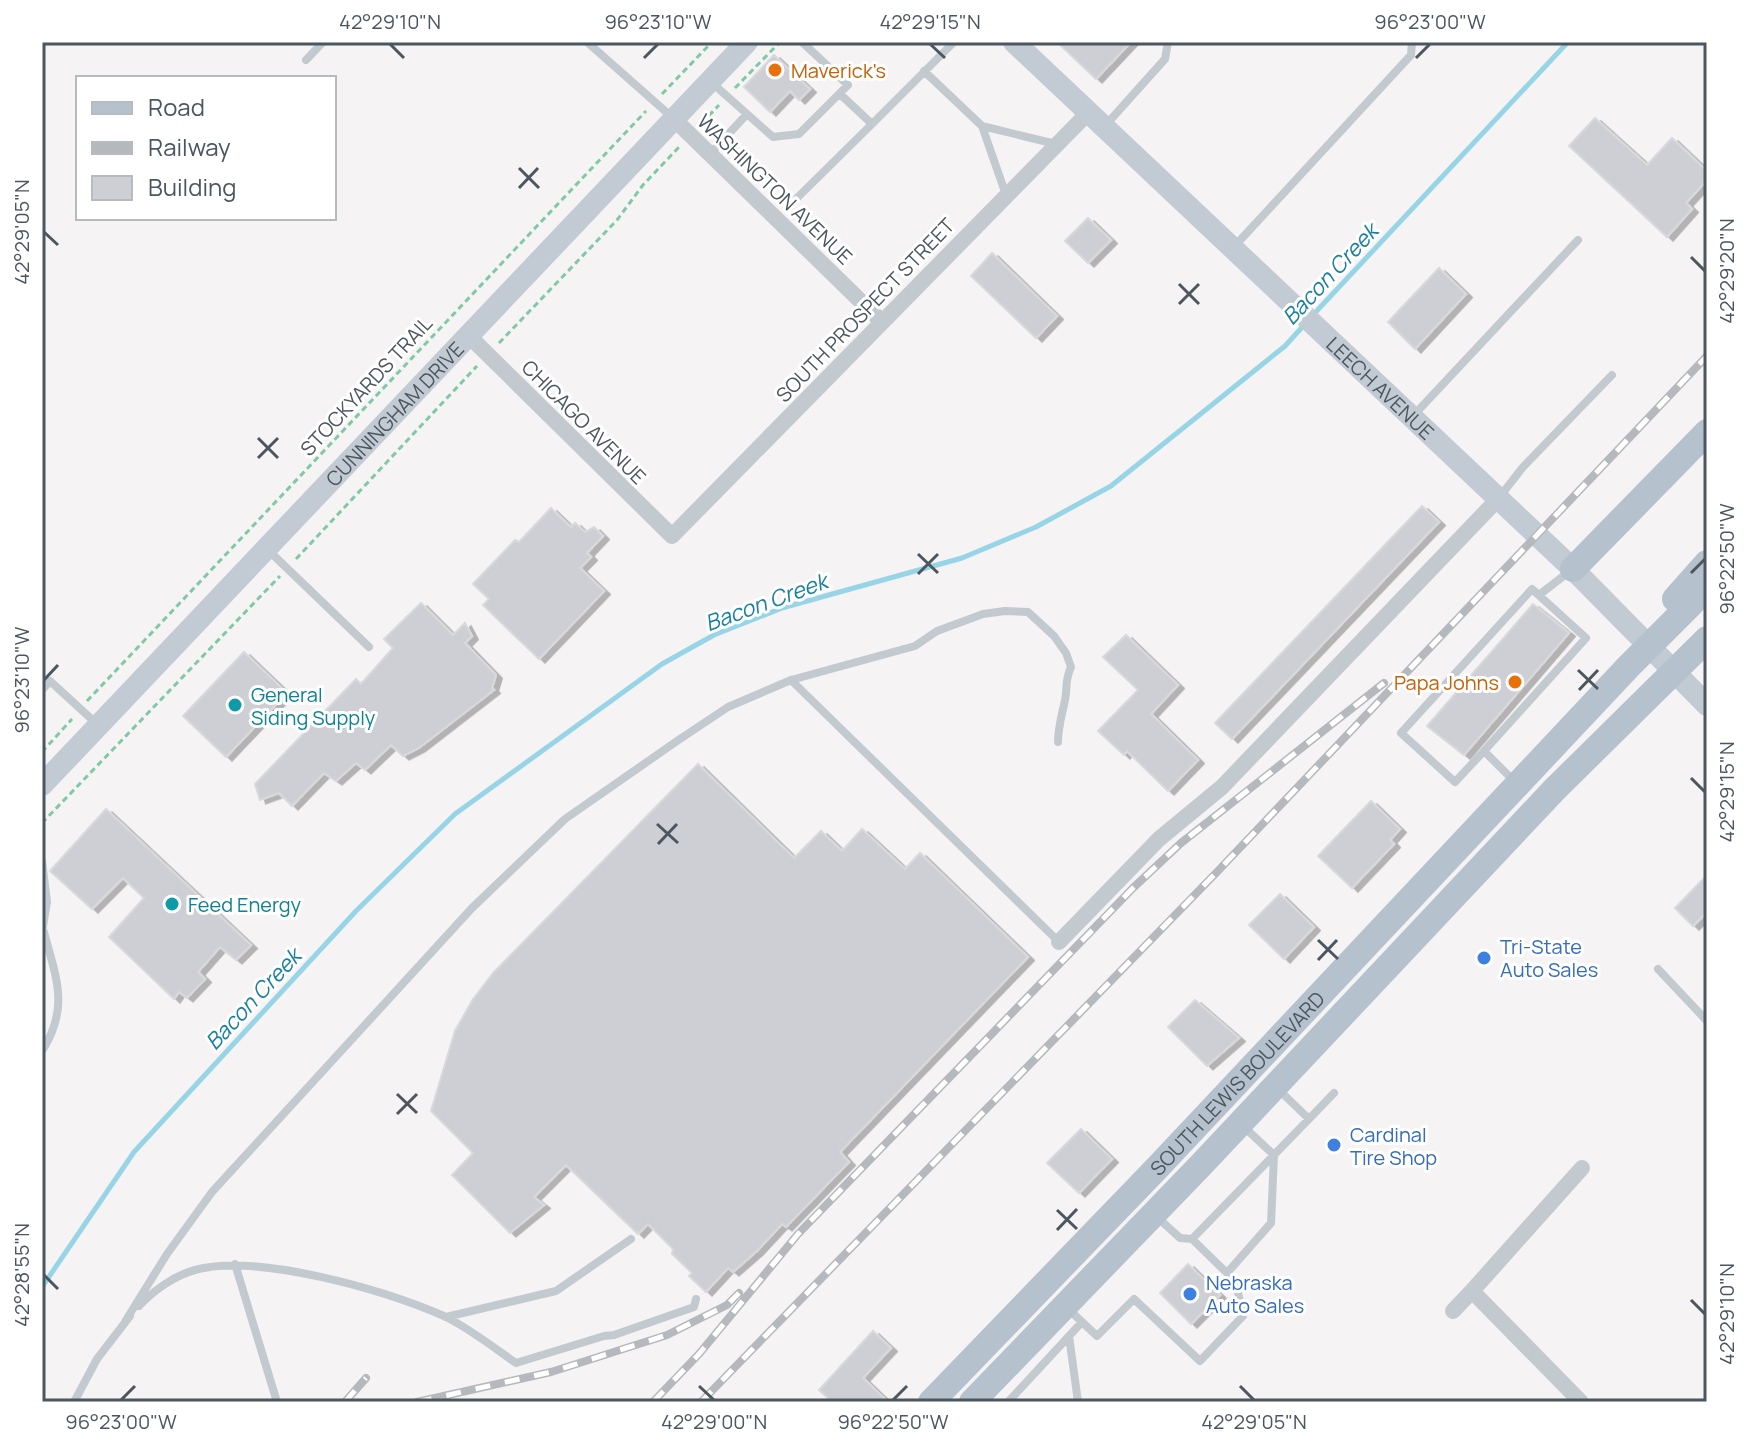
<svg xmlns="http://www.w3.org/2000/svg" width="1749" height="1444" viewBox="0 0 1749 1444" font-family="Manrope,sans-serif">
	<style>
		.lines { fill: none; stroke-linecap: round; stroke-linejoin: round }
		.stream { stroke: #97d5e6; stroke-width: 5 }
		.building { fill: #cdcfd4; stroke: #d7d9dd; stroke-width: 2; filter: url(#shadow) }
		.path { stroke: #81c9a6; stroke-width: 3; stroke-dasharray: 6 4; stroke-linecap: butt }
		.lane { stroke: #c2cad0; stroke-width: 8 }
		.street { stroke: #c2cad0; stroke-width: 16 }
		.secondary { stroke: #c2cbd4; stroke-width: 22 }
		.primary { stroke: #b5c2ce; stroke-width: 26 }
		.rail-casing { stroke: #b5b8bc; stroke-width: 8 }
		.rail { stroke: #fff; stroke-width: 5; stroke-dasharray: 15; stroke-linecap: butt }
		.ticks { fill: none; stroke: #4c565f; stroke-width: 3 }
		.food-dot { fill: #e8710a; stroke: #fff; stroke-width: 3 }
		.culture-dot { fill: #0f9aa8; stroke: #fff; stroke-width: 3 }
		.shop-dot { fill: #3f7fe0; stroke: #fff; stroke-width: 3 }
		.labels { text-anchor: middle; dominant-baseline: central; stroke-width: 6; stroke-linejoin: round; paint-order: stroke }
		.food-label { font-size: 20px; fill: #c56008; stroke: #fff; text-anchor: start }
		.street-label { font-size: 20px; fill: #4c565f; stroke: #fff }
		.culture-label { font-size: 20px; fill: #0d838f; stroke: #fff; text-anchor: start }
		.shop-label { font-size: 20px; fill: #366cbe; stroke: #fff; text-anchor: start }
		.water-label { font-size: 22px; font-style: italic; fill: #18809e; stroke: #fff }
		.neatline { fill: none; stroke: #4c565f; stroke-width: 3 }
		.ticks-label { font-size: 20px; text-anchor: middle; fill: #4c565f }
	</style>
	<defs>
		<filter id="shadow"><feDropShadow dx="6" dy="3.5" stdDeviation="0" flood-color="#0004"/></filter>
	</defs>
	<rect width="100%" height="100%" fill="#f5f3f3"/>
	<g class="lines">
		<path class="stream" d="M1312,316l256,-274
			M42,1287l92,-135 222,-241 99,-97 207,-150 52,-29 68,-27 180,-50 74,-31 75,-41 174,-140 20,-22"/>
	</g>
	<path class="building" d="M1057,42h74l-35,37z
		M774,55l36,34 -11,11 -9,-9 -20,21 -26,-25z
		M1595,118l52,47 25,-27 35,33v9l-21,23 6,6 -25,28 -98,-91z
		M1088,218l23,22 -23,23 -23,-22z
		M992,253l65,63 -21,22 -65,-62z
		M1439,268l27,26 -51,55 -27,-27z
		M1422,506l17,16 -207,217 -17,-16z
		M551,508l20,19 4,-4 10,9 9,-5 9,9 -16,17 4,4 -11,11 24,23 -65,68 -56,-54 6,-6 -16,-15 42,-44 4,2z
		M421,603l32,32 12,-12 7,13 -7,7 31,32 -4,13 2,2 -75,58 -16,8 -12,-11 -26,25 -9,-7 -20,18 -12,-8 -32,33 -13,-13 -19,7 -5,-16 101,-105 5,5 32,-36 -9,-9z
		M1533,604l36,29 -105,122 -37,-29z
		M1126,635l52,50 -27,29 47,46 -30,31 -41,-40 -3,4 -26,-24 40,-41 -35,-33z
		M244,652l43,41 -61,64 -43,-41z
		M698,764l96,94 27,-27 21,20 20,-22 43,40 15,-16 108,104 -188,195 9,10 -63,65 -4,-3 -25,27 -24,21 -5,-4 -22,24 -17,-16 3,-3 -20,-19 1,-5 -25,-25 -10,10 -72,-69 -32,32 10,8 -34,28 -58,-58 21,-22 -42,-42 24,-80 18,-32 21,-27z
		M1371,801l29,28 -10,11 4,4 -42,44 -34,-32z
		M106,809l145,136 -15,15 -16,-13 -22,25 7,7 -18,19 -8,-6 -5,7 -65,-62 35,-39 -21,-20 -31,31 -42,-38z
		M1707,875v37l-14,14 -18,-18z
		M1280,894l34,33 -30,32 -35,-34z
		M1195,1000l44,38 -32,28 -39,-39z
		M1081,1129l31,30 -33,34 -32,-30z
		M1188,1264l32,31 -29,29 -31,-31z
		M873,1331l18,17 -28,30 25,24h-56l-13,-12z"/>
	<g class="lines">
		<path class="path" d="M735,88l45,-46
			M662,94l50,-52
			M702,123l17,-18
			M499,343l118,-123 26,-35 37,-39
			M296,559l181,-193
			M87,701l559,-590
			M42,752l30,-33
			M42,823l238,-247"/>
		<path class="lane" d="M587,42l86,76
			M306,60l17,-18
			M924,71l58,55 74,18
			M711,82l62,55 26,-3 49,-49 -46,-43
			M840,94l32,30 82,-82
			M982,126l24,69
			M1104,127l61,-68 3,-17
			M710,154l37,-40
			M796,199l76,-75
			M1233,248l178,-193 1,-13
			M1413,416l165,-176
			M1498,499l25,-32 89,-92
			M267,549l102,98
			M1539,595l31,-24
			M791,680l268,262
			M42,690l8,-9 48,44
			M1484,751l102,-113 -54,-49 -131,144 54,49 29,-31 30,30
			M42,861l5,41 -5,30
			M1658,969l49,52
			M42,1051c28,-44 14,-73 2,-119
			M1309,1119l25,-26
			M1157,1217l23,21 12,1 117,-120 -31,-30
			M1192,1239l35,34 44,-50 3,-68 -31,-29
			M235,1264l42,138
			M139,1306c14,-15 36,-31 56,-36 63,-17 189,20 249,46 25,12 49,31 72,47l88,-27 10,-1 80,-28 2,-8
			M1066,1307l31,29 37,-37 66,62 43,-45 -7,-33 -9,-10
			M446,1317l110,-26 75,-52
			M126,1320l41,-66 45,-62 260,-284 93,-89 112,-78 51,-34 63,-27 124,-34 22,-15 46,-17 22,-3 23,1 26,24 12,17 5,14c-7,16 -3,19 -6,33 -3,15 -7,27 -7,42
			M1069,1336l9,66
			M74,1402l23,-43 33,-43
			M1008,1402l74,-80"/>
		<path class="street" d="M674,119l208,203
			M469,336l203,200 416,-423
			M1059,942l100,-103 63,-52 276,-288
			M1453,1311l19,-20
			M1581,1402l-109,-111 110,-123"/>
		<g class="secondary">
			<path id="s1" d="M1014,42l559,527 134,136"/>
			<path id="s2" d="M42,785l705,-743"/>
		</g>
		<g class="primary">
			<path d="M1573,569l134,-137"/>
			<path d="M1675,599l32,-36"/>
			<path id="s3" d="M931,1402l225,-233 473,-503 78,-78"/>
			<path d="M972,1402l228,-236 354,-376 153,-151"/>
		</g>
		<defs>
			<path id="rail" d="M345,1402l21,-24
				M417,1402l134,-30 116,-37 60,-30 12,-12
				M653,1402l46,-48 99,-120 335,-346 48,-45 203,-160
				M701,1402l515,-529 491,-517"/>
		</defs>
		<use href="#rail" class="rail-casing"/>
		<use href="#rail" class="rail"/>
	</g>
	<path class="ticks" d="M390,44l14,14M930,44l15,14M644,58l14,-14M1416,58l14,-14M519,168l20,20M519,188l19,-20M44,232l14,13M1691,257l14,14M1179,284l20,20M1179,304l20,-20M258,438l20,20M258,458l20,-20M918,554l20,19M1691,573l14,-14M918,574l20,-20M1578,670l20,19M44,680l14,-15M1579,690l19,-20M1691,778l14,14M657,824l21,19M658,844l19,-20M1318,940l20,19M1318,960l19,-20M397,1094l20,19M397,1114l20,-20M1057,1210l20,19M1057,1230l20,-21M44,1275l14,14M1691,1300l14,14M699,1386l15,14M1240,1386l14,14M121,1400l14,-14M893,1400l14,-14"/>
	<g class="food-dot">
		<circle cx="775" cy="70" r="8"/>
		<circle cx="1515" cy="682" r="8"/>
	</g>
	<g class="culture-dot">
		<circle cx="235" cy="705" r="8"/>
		<circle cx="172" cy="904" r="8"/>
	</g>
	<g class="shop-dot">
		<circle cx="1484" cy="958" r="8"/>
		<circle cx="1334" cy="1145" r="8"/>
		<circle cx="1190" cy="1294" r="8"/>
	</g>
	<g class="labels">
		<g class="food-label">
			<text x="791" y="70">Maverick's</text>
			<text x="1499" y="682" text-anchor="end">Papa Johns</text>
		</g>
		<g class="street-label">
			<text transform="translate(775 189) rotate(44)">WASHINGTON AVENUE</text>
			<text transform="translate(865 310) rotate(-46)">SOUTH PROSPECT STREET</text>
			<text transform="translate(366 386) rotate(-47)">STOCKYARDS TRAIL</text>
			<text stroke="none"><textPath href="#s1" startOffset="504">LEECH AVENUE</textPath></text>
			<text stroke="none"><textPath href="#s2" startOffset="512">CUNNINGHAM DRIVE</textPath></text>
			<text transform="translate(584 422) rotate(45)">CHICAGO AVENUE</text>
			<text stroke="none"><textPath href="#s3" startOffset="442">SOUTH LEWIS BOULEVARD</textPath></text>
		</g>
		<g class="culture-label">
			<text x="251" y="694">General<tspan x="251" dy="23">Siding Supply</tspan></text>
			<text x="188" y="904">Feed Energy</text>
		</g>
		<g class="shop-label">
			<text x="1500" y="946">Tri-State<tspan x="1500" dy="23">Auto Sales</tspan></text>
			<text x="1350" y="1134">Cardinal<tspan x="1350" dy="23">Tire Shop</tspan></text>
			<text x="1206" y="1282">Nebraska<tspan x="1206" dy="23">Auto Sales</tspan></text>
		</g>
		<g class="water-label">
			<text transform="translate(1330 274) rotate(-47)">Bacon Creek</text>
			<text transform="translate(766 602) rotate(-20)">Bacon Creek</text>
			<text transform="translate(253 999) rotate(-47)">Bacon Creek</text>
		</g>
	</g>
	<rect width="1749" height="1444" fill="none" stroke="#ffffff" stroke-width="88"/>
	<rect x="76" y="76" width="260" height="144" fill="#ffffff" stroke="#b7bbbf" stroke-width="2"/>
	<rect x="92" y="102" width="40" height="12" fill="#b5c2ce" stroke="#b7bbbf" stroke-width="2"/>
	<text x="148" y="116" font-size="24" fill="#4c565f">Road</text>
	<rect x="92" y="142" width="40" height="12" fill="#b5b8bc" stroke="#b7bbbf" stroke-width="2"/>
	<text x="148" y="156" font-size="24" fill="#4c565f">Railway</text>
	<rect x="92" y="176" width="40" height="24" fill="#cdcfd4" stroke="#b7bbbf" stroke-width="2"/>
	<text x="148" y="196" font-size="24" fill="#4c565f">Building</text>
	<rect x="44" y="44" width="1661" height="1356" class="neatline"/>
	<g class="ticks-label">
		<text x="390" y="29">42°29'10"N</text>
		<text x="658" y="29">96°23'10"W</text>
		<text x="930" y="29">42°29'15"N</text>
		<text x="1430" y="29">96°23'00"W</text>
		<text transform="translate(22 232) rotate(-90)" y="7">42°29'05"N</text>
		<text transform="translate(1727 271) rotate(-90)" y="7">42°29'20"N</text>
		<text transform="translate(1727 559) rotate(-90)" y="7">96°22'50"W</text>
		<text transform="translate(22 680) rotate(-90)" y="7">96°23'10"W</text>
		<text transform="translate(1727 792) rotate(-90)" y="7">42°29'15"N</text>
		<text transform="translate(22 1275) rotate(-90)" y="7">42°28'55"N</text>
		<text transform="translate(1727 1314) rotate(-90)" y="7">42°29'10"N</text>
		<text x="121" y="1429">96°23'00"W</text>
		<text x="714" y="1429">42°29'00"N</text>
		<text x="893" y="1429">96°22'50"W</text>
		<text x="1254" y="1429">42°29'05"N</text>
	</g>
</svg>
